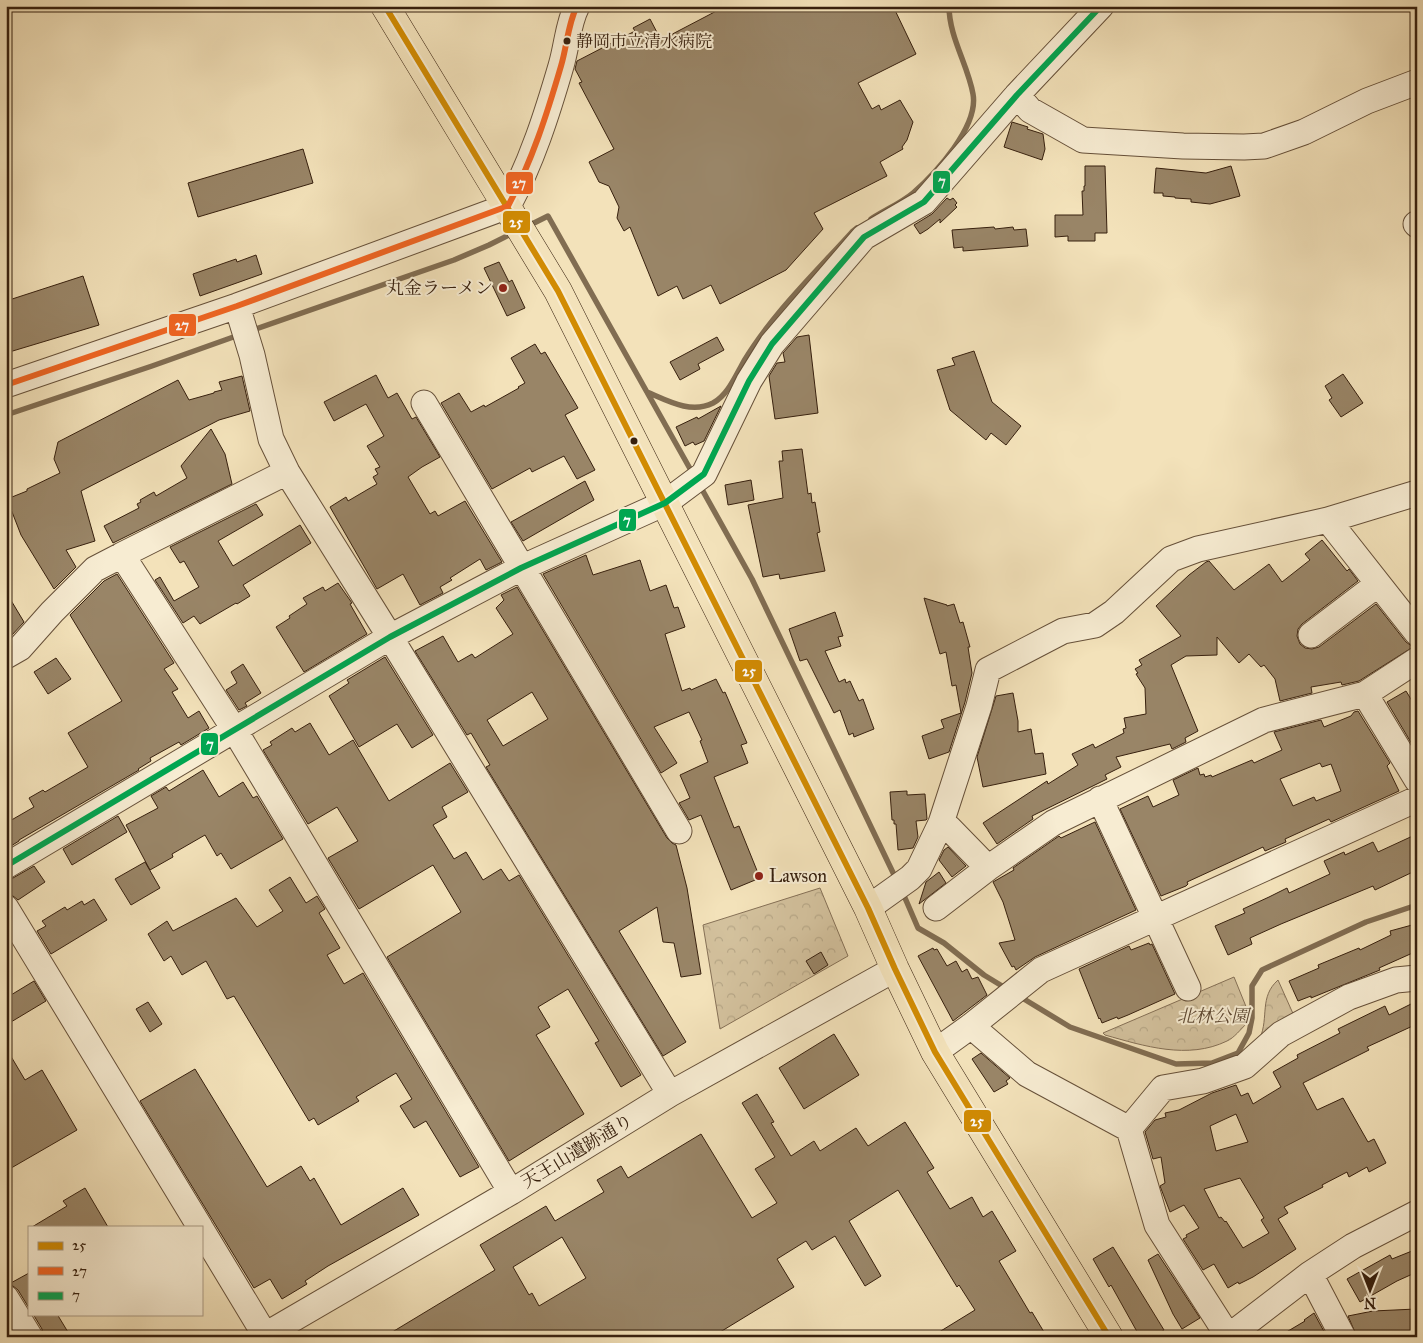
<svg xmlns="http://www.w3.org/2000/svg" width="1423" height="1343" viewBox="0 0 1423 1343" font-family="'IM FELL Great Primer','Noto Serif JP',serif">
	<style>
		.forest { fill: url(#forest-crowns); stroke: #857056 }
		.lines { fill: none; stroke-linecap: round; stroke-linejoin: round }
		.stream { stroke: #816d52; stroke-width: 5.5 }
		.building { fill: #998567; stroke: #37200e; fill-rule: evenodd }
		.minor-casing { stroke: #665039; stroke-width: 27 }
		.major-casing { stroke: #37200e; stroke-width: 29 }
		.minor { stroke: #f7ecd2; stroke-width: 25 }
		.major { stroke: #f3e2ba; stroke-width: 28 }
		.bus-1-casing { stroke: #f7ecd2; stroke-width: 10 }
		.bus-2-casing { stroke: #f7ecd2; stroke-width: 10 }
		.bus-3-casing { stroke: #f7ecd2; stroke-width: 10 }
		.bus-1 { stroke: #d18b03; stroke-width: 6 }
		.bus-2 { stroke: #f26522; stroke-width: 6 }
		.bus-3 { stroke: #00a651; stroke-width: 6 }
		.bus-dot { fill: #37200e; stroke: #f7ecd2; stroke-width: 2 }
		.poi-dot { fill: #8f2418; stroke: #f7ecd2; stroke-width: 2 }
		.labels { text-anchor: middle; dominant-baseline: central; stroke-width: 4; stroke-linejoin: round; paint-order: stroke }
		.bus-label { font-size: 17px; fill: #37200e; stroke: #f7ecd2; text-anchor: start }
		.poi-label { font-size: 18px; fill: #37200e; stroke: #f7ecd2; text-anchor: end }
		.park-label { font-size: 18px; font-style: italic; fill: #5e4832; stroke: #f7ecd2 }
		.street-label { font-size: 18px; fill: #37200e; stroke: #f7ecd2 }
		.line-badge { stroke: #f7ecd2; stroke-width: 2 }
		.badge-label { font-size: 14px; text-anchor: middle; font-weight: bold; fill: #fff }
	</style>
	<defs>
		<pattern id="forest-crowns" width="20" height="18" patternUnits="userSpaceOnUse" patternTransform="scale(1.25)"><rect width="20" height="18" fill="#d3c19d"/><path d="M2 6a3 3 0 1 1 6 0M12 15a3 3 0 1 1 6 0" fill="none" stroke="#b6a686"/></pattern>
	</defs>
	<rect width="100%" height="100%" fill="#f3e2ba"/>
	<filter id="stains"><feTurbulence type="fractalNoise" baseFrequency=".004" numOctaves="4"/><feColorMatrix values="0 0 0 0 .2 0 0 0 0 .09 0 0 0 0 .02 0 0 0 .5 -.17"/></filter>
	<radialGradient id="worn" r=".72"><stop offset=".6" stop-color="#630" stop-opacity="0"/><stop offset="1" stop-color="#630" stop-opacity=".3"/></radialGradient>
	<path class="forest" d="M820,888l28,68 -128,73 -17,-104z
		M1234,977l13,32v14c-6,6 -13,15 -20,18 -39,19 -83,5 -122,-6l-2,-2z
		M1278,980l17,38 -35,20c9,-21 -1,-41 18,-58z"/>
	<g class="lines">
		<path class="stream" d="M871,219c14,-9 30,-16 42,-26 23,-20 66,-67 60,-99 -5,-29 -24,-57 -24,-88
			M528,226l20,-10 145,258
			M250,331l204,-71 35,-15 26,-13
			M647,392c21,9 44,22 66,11 15,-8 23,-28 31,-42 29,-48 71,-88 108,-129l5,-4
			M6,415l146,-49 87,-31
			M699,484l53,95 145,302
			M902,891l16,37 26,15 40,32 23,14
			M1019,996l51,31 106,37 36,-1 26,-10 11,-20 3,-15v-32l10,-16 104,-48 51,-17"/>
	</g>
	<path class="building" d="M726,6h167l23,48 -58,29 14,26 7,-4 2,5 19,-10 13,22 -6,18 -5,7 1,2 -23,13 7,14 -73,37 9,16 -37,41 -66,34 -9,-19 -28,14 -6,-13 -19,10 -28,-69 -6,4 -7,-13 2,-11 -10,-21 -10,-4 -10,-20 25,-13 -35,-66 3,-1 -7,-13 2,-8 58,-30 -2,-3 17,-9 11,21z
		M1012,122l16,5 -1,2 16,5 2,15 -3,11 -38,-13z
		M303,149l10,34 -115,34 -10,-34z
		M1085,166h20l2,67h-12v8h-27v-5l-13,1v-22h28l-1,-24h2v-5h1z
		M1231,166l9,30 -30,8 -19,-2v-3l-16,-1v-1l-12,-1v-3h-9l2,-25 50,5z
		M947,198l3,2 3,-2 4,5 -2,2 2,2 -17,16v-4l-12,10 -8,5 -6,-9 18,-11z
		M994,227l1,2 18,-2 1,3 12,-1 2,17 -65,5v-4l-9,1 -2,-18z
		M256,255l6,19 -62,22 -7,-22 43,-15 1,3z
		M499,262l10,20 3,-2 13,28 -18,8 -23,-48z
		M83,276l16,49 -93,28v-52z
		M809,335l9,78 -43,6 -6,-43 8,-13 8,-1 -2,-9 14,-16z
		M717,337l7,13 -26,14 2,5 -20,11 -10,-18z
		M535,344l6,10 4,-2 33,56 -13,7 30,55 -18,9 -13,-23 -32,16 -2,-4 -38,21 -51,-86 18,-10 12,19 13,-7 1,2 34,-19 -1,-1 7,-4 -14,-25z
		M974,351l18,51 29,24 -15,19 -15,-12 -5,7 -36,-30 -13,-40 18,-5 -3,-7z
		M1343,374l20,29 -22,14 -12,-17 3,-2 -7,-12z
		M376,375l12,23 9,-5 15,26 4,-2 24,40 -18,10 -14,10 22,37 5,-3 3,5 27,-15 37,61 -16,8 -6,-11 -30,19 2,2 -12,7 3,6 -23,12 -17,-31 -26,15 -47,-82 16,-10 2,4 29,-17 -4,-7 5,-3 -3,-5 5,-2 -13,-21 17,-10 -18,-32 -32,17 -10,-19z
		M242,376l8,35 -31,9 -138,71 14,50 -29,9 10,17 -22,22 -33,-54 -14,-36 20,-8v-2l33,-16 -6,-14 4,-17 120,-62 11,20 25,-7v-1l8,-2 -3,-8z
		M721,406l-17,35 -9,4 -2,-3 -8,4 -9,-19 21,-10 1,2z
		M211,429l14,25 7,30 -119,59 -9,-17 35,-18 -2,-4 4,-2 -1,-2 14,-8 2,4 31,-18 -6,-12z
		M802,449l6,45 3,-1 1,10 3,-1 5,30 -3,1 8,38 -45,8 -1,-5 -16,3 -15,-72 35,-7 -4,-37h4l-1,-10z
		M751,480l3,20 -26,5 -3,-20z
		M585,481l9,19 -71,41 -12,-19z
		M256,504l7,11 -45,26 15,25 67,-41 11,18 -68,42 7,11 -13,8 -1,-1 -36,21 -6,-8 -11,7 -28,-43 5,-3 14,24 25,-14 -15,-26 -4,2 -10,-16z
		M1322,540l25,31 2,-2 9,12 -56,43 -4,5 -1,7 3,8 5,4 7,1 7,-2 57,-43 30,38 7,5 -54,34 -17,4 -1,-3 -30,5 1,6 -32,8 -5,-22 -11,-14 -3,2 -12,-13 -10,9 -22,-26v18l-31,1 -15,9 27,66 -13,7 1,4 -14,7 -2,-5 -54,13 5,10 -16,8 2,4 -75,37 1,3 -36,25 -14,-21 64,-42 1,3 30,-19 -6,-11 21,-10 2,4 29,-15 -1,-4 3,-1 -2,-10 22,-4 -1,-26 -9,-14 2,-1 -3,-4 7,-4 -3,-5 42,-24 -25,-30 33,-31 17,-13 3,-1 25,29 35,-26 13,18 28,-22 -5,-6z
		M586,555l7,20 47,-15 10,31 16,-6 8,23 4,-1 7,20 -20,7 17,57 8,-3 1,2 25,-11 7,14 2,-1 22,51 -6,2 7,18 -34,14 20,51 5,-2 21,52 -29,12 -30,-75 -12,5 -10,-17 11,-5 -10,-23 28,-13 -8,-21 2,-1 -13,-28 -35,15 23,36 -16,10 -118,-199z
		M117,574l57,89 -10,6 14,20 -6,3 16,26 11,-7 10,17 -28,17 -2,-3 -29,16 1,3 -13,8 1,1 -120,70v1l-13,8v-29l2,2 26,-15 -5,-9 14,-8 2,2 43,-25 -20,-34 54,-32 -52,-86 34,-34z
		M338,583l14,20 -2,1 17,30 -63,38 -28,-45 14,-9 -1,-2 18,-12 -4,-6 20,-11 2,4z
		M517,587l150,251 5,5 4,2 11,43 14,86 -20,3 -7,-34 -11,-1 -6,-35 -38,24 67,111 -23,14 -177,-289 4,-2 -19,-32 -4,2 -52,-84 28,-15 15,26 14,-8 3,4 38,-24 -17,-26 8,-8 -3,-5zM532,692l16,27 -45,27 -16,-26z
		M6,592l18,30 -13,14 -5,3z
		M924,598l23,7v1l7,-2 6,19 3,-1 7,25h-2l4,26 -7,29 -16,50 -20,7 -7,-23 22,-8 -3,-8 20,-7 -5,-28 -4,1 -6,-34 -6,2z
		M835,612l8,24 -5,1 3,9 -16,5 14,31 6,-3 1,4 4,-2 9,20 4,-2 11,30 -20,8 -1,-4 -4,2 -9,-25 -6,3 -27,-54 -7,2 -11,-32z
		M385,657l48,78 -21,13 -15,-24 -38,23 -30,-51 20,-13 -2,-3z
		M56,658l15,21 -23,15 -14,-22z
		M243,664l18,29 -16,10 2,3 -8,4 -13,-20 11,-7 -6,-11z
		M1406,691l11,18 -1,42 -29,-49z
		M1013,693l5,28v11l13,-3 4,25 8,-1 3,21 -63,13 -6,-30 19,-61z
		M1358,711l32,52 -3,3 12,25 -68,31 -2,-3 -44,20 1,3 -21,9 -2,-4 -76,35 1,2 -2,2 -25,10 -41,-87 28,-13 5,11 26,-12 -6,-15 25,-12 2,7 4,-1 1,3 6,-2 1,2 40,-17 2,3 28,-13 -8,-18 47,-12 3,7 27,-11 3,-4zM1320,763l2,4 9,-3 10,27 -25,10 -2,-4 -21,9 -13,-27z
		M310,723l19,32 24,-15 36,61 61,-38 18,29 -26,15 5,10 -14,8 21,34 12,-7 17,28 18,-11 8,12 10,-6 122,200 -20,12 -26,-44 4,-2 -31,-52 -30,18 12,20 -14,8 48,79 -75,47 -122,-204 74,-45 -28,-47 -74,44 -31,-51 30,-17 -21,-34 -29,17 -45,-74 9,-5 -2,-3 22,-14 3,4z
		M203,770l16,27 24,-15 10,16 4,-2 26,43 -52,30 -10,-16 -4,3 -12,-21 -33,19 1,3 -23,13 -24,-45 32,-17 -7,-12 15,-9 3,4z
		M907,791v4l18,-1 2,25 -1,1 -10,1 2,16 -5,11 -15,2 -2,-26h-2v-4h-2l-2,-28z
		M118,816l9,16 -55,33 -9,-16z
		M1095,822l41,88 -101,47 -19,13 -2,-4 -2,1 -13,-24 16,-3 -12,-38 -10,-20 21,-12 -1,-2 46,-32 2,2z
		M1417,834v36l-42,20 -2,-4 -92,38 -31,14 2,6 -24,11 -13,-29 30,-13 -2,-4 26,-12 18,-9 2,5 41,-19 -6,-13 20,-9 1,3 28,-13 5,10z
		M948,847l18,19 -14,11 -13,-17 5,-10z
		M145,862l15,26 -29,17 -16,-26z
		M34,866l11,16 -27,18 -5,-4 -7,-2v-14l7,-2z
		M939,872l7,11 -27,21 7,-22z
		M290,877l16,26 11,-7 8,13 -6,4 21,35 -13,7 17,29 19,-11 116,194 -19,10 -34,-56 -12,7 -14,-22 12,-7 -16,-26 -40,24 3,4 -41,24 -4,-7 -5,3 -75,-125 -7,3 -21,-38 -24,14 -11,-19 -7,5 -16,-27 19,-13 6,10 63,-33 21,29 26,-16 -14,-21z
		M94,899l13,21 -56,34 -14,-23 9,-5 -4,-5 23,-14 2,3 15,-9 2,4z
		M1412,925l5,17v9l-38,17 1,2 -5,2 -64,26v-2l-13,5 -9,-20 30,-13 -1,-3 41,-17 1,2 31,-15 -1,-4z
		M1149,943l1,2 2,-1 23,50 -47,21 -10,4 -1,-2 -15,6 -2,-5 -1,1 -20,-50 50,-23 2,4z
		M933,948l1,2 3,-1 10,17 9,-5 6,11 5,-3 5,10 6,-2 9,18 -34,26 -35,-65z
		M821,952l7,13 -14,9 -8,-13z
		M34,981l12,20 -40,24v-27z
		M148,1002l14,22 -12,8 -14,-23z
		M1411,1004l6,11v9l-50,23 2,3 -66,33 14,27 26,-12 25,44 6,-3 12,24 -17,9 -2,-5 -18,10 -2,-5 -25,13 1,2 -39,20 4,6 -10,6 18,30 -43,28 -14,7 -1,-2 -10,6 -14,-24 -11,6 -20,-31 4,-2 -1,-2 13,-7 -15,-23 -14,7 -10,-26 5,-3 -4,-26 -8,2 -8,-27 10,-12 11,-3 -1,-4 14,-3 33,-17 24,-8 5,11 7,-3 5,11 28,-17 -8,-15 25,-14 -1,-3 43,-22 -2,-4 47,-23 4,9zM1236,1114l12,28 -32,9 -6,-25zM1240,1178l24,40 -3,2 8,13 -26,15 -17,-27 -1,1 -4,-5 -2,1 -15,-29z
		M834,1034l25,41 -55,34 -25,-41z
		M6,1048l19,32 17,-10 35,60 -71,41z
		M981,1053l29,25 -4,3 2,3 -14,8 -22,-33z
		M195,1069l72,118 34,-21 9,15 4,-3 27,47 62,-37 16,27 -91,51 -23,15 2,3 -25,15 -12,-20 -16,9 -114,-187z
		M757,1094l17,28 -3,1 20,33 23,-15 6,10 36,-23 12,18 37,-24 29,46 -7,4 23,37 22,-12 11,20 9,-6 24,40 -17,10 31,52 2,-1 15,25h-116l44,-27 -16,-25 -2,2 -59,-97 -49,31 32,55 -16,10 -30,-50 -23,14 -6,-9 -29,18 17,28 -82,50h-328l111,-67 -15,-25 66,-39 9,15 49,-29 -7,-12 24,-14 7,12 73,-44 51,84 25,-15 -22,-34 20,-12 -33,-54zM562,1237l24,41 -47,28 -7,-13 -3,2 -16,-28z
		M85,1188l23,39h-76l35,-21 -4,-5z
		M1113,1247l51,83 -11,7h-13l-29,-52 -2,2 -16,-28z
		M1417,1249v23l-20,9 -37,21 -13,-23 43,-24 2,4z
		M1158,1254l42,64 -18,11 -9,-15 -25,-54z
		M29,1273v35l-11,-18 -5,-4 -4,-2z
		M1416,1309l1,28h-60l-9,-21 25,-5z
		M1314,1313l13,24h-49l27,-16 -1,-1z
		M33,1314h24l14,23h-27l-2,-8z"/>
	<g class="lines">
		<defs>
			<path id="minor" d="M1017,95l13,15 53,30 100,6 61,1 20,-1 40,-14 63,-31 50,-19
				M1416,224l1,1
				M237,306l15,49 19,84 16,33 103,165 280,457
				M6,385l231,-79 271,-100c24,-45 39,-92 53,-140 6,-20 7,-43 16,-60
				M424,403l255,428
				M1328,520l89,113
				M122,555l165,-83
				M1311,635l67,-51
				M6,656l14,-8 32,-36 43,-43 27,-14 112,174 277,463
				M1365,694l52,86
				M1100,799l88,189
				M941,823l8,5 39,40
				M6,866l384,-229 131,-69 144,-65 39,-29 45,-93 23,-37 92,-107 60,-35 93,-107 84,-89
				M6,908l194,319
				M868,908l42,-30 9,-9 22,-46 38,-117 9,-36 75,-39 32,-6 19,-13 57,-53 27,-10 130,-29 89,-27
				M936,908l52,-40 65,-45 211,-103 101,-26 52,-34
				M971,1026l56,48 102,55 28,96 71,111
				M935,1052l36,-26 70,-56 376,-171
				M1129,1129l34,-41 40,-7 42,-15 36,-32 68,-37 47,-17 21,-2
				M201,1229l64,106
				M1310,1274l33,63
				M6,1298l24,39
				M262,1337l249,-145 159,-98 225,-125
				M1228,1337l82,-63 43,-28 64,-33"/>
			<path id="major" d="M385,6l173,285 310,617 27,61 40,83 174,285"/>
		</defs>
		<use href="#minor" class="minor-casing"/>
		<use href="#major" class="major-casing"/>
		<use href="#minor" class="minor"/>
		<use href="#major" class="major"/>
		<defs>
			<path id="bus-1" d="M385,6l173,285 310,617 27,61 40,83 174,285"/>
			<path id="bus-2" d="M6,385l231,-79 271,-100c24,-45 39,-92 53,-140 6,-20 7,-43 16,-60"/>
			<path id="bus-3" d="M6,866l384,-229 131,-69 144,-65 39,-29 45,-93 23,-37 92,-107 60,-35 93,-107 84,-89"/>
		</defs>
		<use href="#bus-1" class="bus-1-casing"/>
		<use href="#bus-2" class="bus-2-casing"/>
		<use href="#bus-3" class="bus-3-casing"/>
		<use href="#bus-1" class="bus-1"/>
		<use href="#bus-2" class="bus-2"/>
		<use href="#bus-3" class="bus-3"/>
	</g>
	<g class="bus-dot">
		<circle cx="567" cy="41" r="4.5"/>
		<circle cx="634" cy="441" r="4.5"/>
	</g>
	<g class="poi-dot">
		<circle cx="503" cy="288" r="5"/>
		<circle cx="759" cy="876" r="5"/>
	</g>
	<g class="labels">
		<g class="bus-label">
			<text x="576" y="41">静岡市立清水病院</text>
		</g>
		<g class="poi-label">
			<text x="493" y="288">丸金ラーメン</text>
			<text x="769" y="876" text-anchor="start">Lawson</text>
		</g>
		<g class="park-label">
			<text x="1213" y="1016">北林公園</text>
		</g>
		<g class="street-label">
			<text transform="translate(577 1151) rotate(-31)">天王山遺跡通り</text>
		</g>
	</g>
	<g class="line-badge">
		<rect x="932" y="170" width="19" height="24" rx="5" fill="#00a651"/>
		<rect x="505" y="171" width="29" height="24" rx="5" fill="#f26522"/>
		<rect x="502" y="210" width="29" height="24" rx="5" fill="#d18b03"/>
		<rect x="168" y="313" width="29" height="24" rx="5" fill="#f26522"/>
		<rect x="618" y="508" width="19" height="24" rx="5" fill="#00a651"/>
		<rect x="734" y="659" width="29" height="24" rx="5" fill="#d18b03"/>
		<rect x="200" y="732" width="19" height="24" rx="5" fill="#00a651"/>
		<rect x="963" y="1109" width="29" height="24" rx="5" fill="#d18b03"/>
	</g>
	<g class="badge-label">
		<text x="942" y="186">7</text>
		<text x="519" y="188">27</text>
		<text x="516" y="227">25</text>
		<text x="182" y="330">27</text>
		<text x="627" y="525">7</text>
		<text x="749" y="676">25</text>
		<text x="210" y="749">7</text>
		<text x="977" y="1126">25</text>
	</g>
	<rect width="1423" height="1343" fill="none" stroke="#f3e2ba" stroke-width="25"/>
	<rect x="8" y="8" width="1408" height="1328" fill="none" stroke="#37200e" stroke-width="2.5"/>
	<rect x="12" y="12" width="1398" height="1318" fill="none" stroke="#37200e"/>
	<rect x="28" y="1226" width="175" height="90" fill="#f7ecd2" stroke="#aa9a84"/>
	<rect x="38" y="1242" width="25" height="8" fill="#d18b03" stroke="#aa9a84"/>
	<text x="72" y="1250" font-size="15" fill="#37200e">25</text>
	<rect x="38" y="1267" width="25" height="8" fill="#f26522" stroke="#aa9a84"/>
	<text x="72" y="1276" font-size="15" fill="#37200e">27</text>
	<rect x="38" y="1292" width="25" height="8" fill="#00a651" stroke="#aa9a84"/>
	<text x="72" y="1300" font-size="15" fill="#37200e">7</text>
	<g transform="translate(1370 1290) rotate(180)" stroke="#f7ecd2" stroke-width="4" paint-order="stroke">
	<path d="M0-4L9 19L0 12L-9 19Z" fill="#37200e"/>
	<text y="-8" font-size="14" font-weight="bold" text-anchor="middle" fill="#37200e">N</text>
	</g>
	<rect width="100%" height="100%" filter="url(#stains)"/>
	<rect width="100%" height="100%" fill="url(#worn)"/>
</svg>
